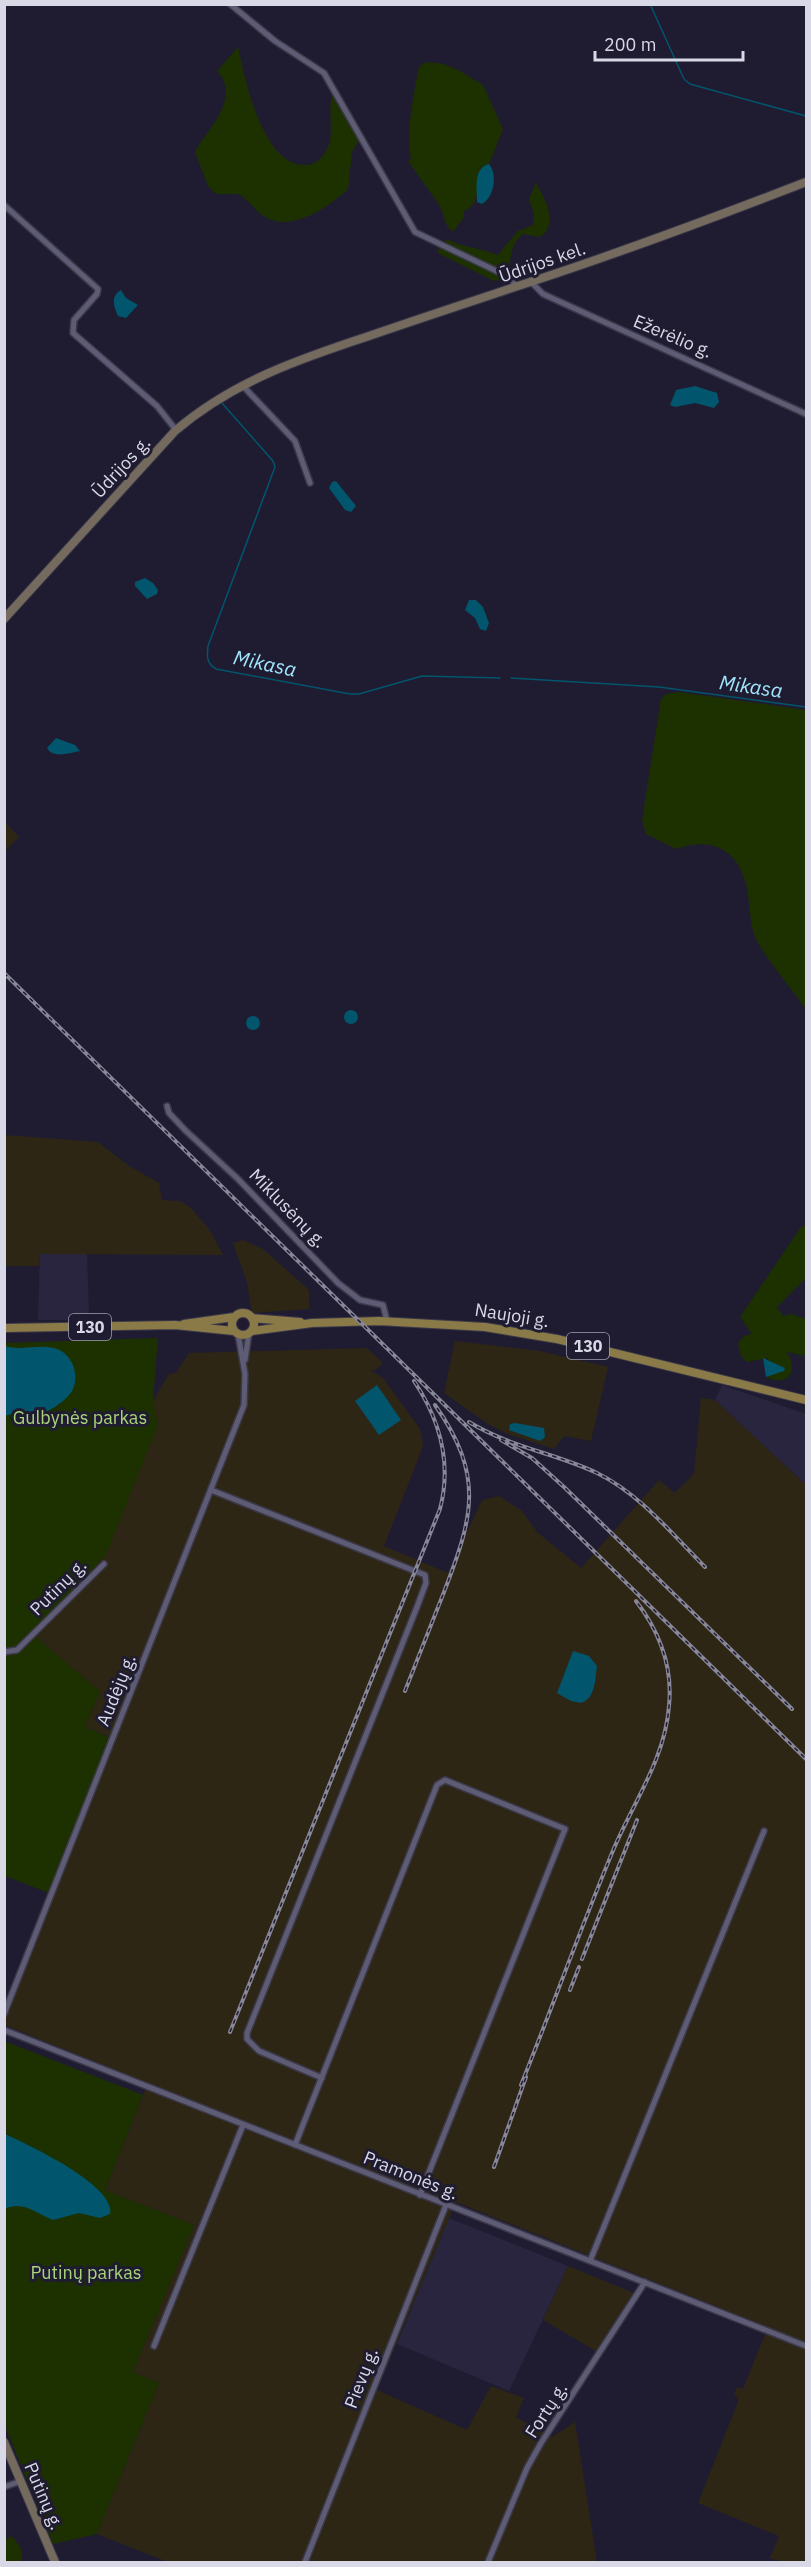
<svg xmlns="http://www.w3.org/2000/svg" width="811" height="2567" viewBox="0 0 811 2567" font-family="'IBM Plex Sans',sans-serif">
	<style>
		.built { fill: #29253f }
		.industrial { fill: #2e2615 }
		.green { fill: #1d3100 }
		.water { fill: #01556c }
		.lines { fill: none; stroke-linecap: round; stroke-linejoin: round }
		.stream { stroke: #01556c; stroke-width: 1.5 }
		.minor-casing { stroke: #3b384a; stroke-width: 8 }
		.secondary-casing { stroke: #3b384a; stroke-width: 10 }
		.primary-casing { stroke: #3b384a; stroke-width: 10 }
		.minor { stroke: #5e5c75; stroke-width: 5 }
		.secondary { stroke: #746b5e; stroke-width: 8 }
		.primary { stroke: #8a7a47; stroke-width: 8 }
		.rail-casing { stroke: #888798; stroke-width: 4 }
		.rail { stroke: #1f1c31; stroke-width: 1.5; stroke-dasharray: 4.5; stroke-linecap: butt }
		.labels { text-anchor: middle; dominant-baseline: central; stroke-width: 6; stroke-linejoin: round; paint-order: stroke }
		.shield { fill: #1f1c31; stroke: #a0a0b0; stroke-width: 1.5 }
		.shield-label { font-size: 16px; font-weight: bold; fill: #d8d8e6 }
		.street-label { font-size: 18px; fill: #d8d8e6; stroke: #1f1c31 }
		.park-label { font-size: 18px; fill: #a9d479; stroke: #1f1c31 }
		.water-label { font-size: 20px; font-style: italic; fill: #a1e5ff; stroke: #1f1c31 }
	</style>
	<rect width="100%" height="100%" fill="#1f1c31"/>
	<path class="built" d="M40,1254h47l2,60 -5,6h-46z
		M722,1385l84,29v71l-91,-85z
		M449,2218l119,48 -59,125 -112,-47z"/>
	<path class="industrial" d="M5,822l14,15 -14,14z
		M5,1135l93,7 31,24 30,17 3,17 18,1 11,7 18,21 14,26 -183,-1 -1,12h-34z
		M243,1240l20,9 46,41v19l-57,4 -5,-31 -14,-39z
		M455,1341l85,10 68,16 -17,74 -27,-5 -10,13 -46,-15 -20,-10 -44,-31z
		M367,1348l16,15 -8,7h-5l13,8 37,51 3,17 -39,100 64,27 34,-73 17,-4 23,15 15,21 44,36 78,-88 16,13 19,-19 7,-76 14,2 91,85v1077h-23l-13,-4 9,-22 -81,-33 40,-101v-5l-4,-2 3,-8 6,2 25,-62 -312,-125 -79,188 90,40 24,-44 33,12 -8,19 36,20 23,-15 22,140h-429l-71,-28 62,-151 -26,-11 61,-147 -89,-35 43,-107 -143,-58 -1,-21 106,-267 -25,-10 15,-36 -69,-58 127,-208 -5,-24 16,-27 7,-1 13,-20z
		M568,2266l66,27 -38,58 -53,-31z"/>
	<path class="green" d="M238,47c7,32 24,117 66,118 11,1 20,-8 24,-18 7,-14 -2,-45 6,-53l26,45 -8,13 -4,37c-20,18 -57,45 -84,27 -10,-6 -15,-16 -25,-22h-23l-8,-8 -13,-34c13,-24 47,-54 22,-81z
		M423,63c26,-3 40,11 60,22l20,44 -14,35c-24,7 1,35 -25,47v6l-11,15 -6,-6 -7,-20 -32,-45 3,-2c-6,-26 3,-62 7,-90z
		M536,182c8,17 24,40 4,55l-17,-3c-17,13 -9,31 -19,45l-10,2 -56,-28v-3l9,-11c16,9 34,9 51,16l20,-24 15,-6 1,-11 -5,-15z
		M679,692l127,18v299c-11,-16 -48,-60 -52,-75 -5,-16 -4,-34 -8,-50 -10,-37 -36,-47 -70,-35l-30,-15 -4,-14 19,-121 5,-5z
		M806,1225v53l-29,29 6,9 9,-2 14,5v33l-2,4 -17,-4c12,20 1,35 -21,25l4,-3 -2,-16 -21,4 -6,-6 -3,-13 6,-7 8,-2 -12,-17 61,-90z
		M158,1338l-5,63 5,24 -52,130 -75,78 69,58 -15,36 26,11 -62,155 -44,-17 -1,-533z
		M4,2041l139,54 -38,95 89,35 -61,147 26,11 -62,151 -44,10 -48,-118z
		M11,2536c8,7 14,17 10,26h-16v-22z"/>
	<path class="water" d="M489,164c9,10 5,34 -7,40l-5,-2c0,-14 -4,-34 12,-38z
		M121,290l5,8 12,7 -12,13 -8,-2c-4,-9 -8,-20 3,-26z
		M695,386l22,7 2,9 -5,6 -19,-5 -20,4 -5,-2 6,-15z
		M336,481l20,25 -5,6 -6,-2 -16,-22 3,-6z
		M145,578l8,5 5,7 -1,4 -10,5 -12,-13v-4z
		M469,600h7l7,7 6,16 -3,8 -6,-2 -5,-11 -10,-8z
		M56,738l19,7 5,6c-11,2 -27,8 -33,-3z
		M344 1017a7 7 0 1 1 14 0a7 7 0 1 1-14 0Z
		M246 1023a7 7 0 1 1 14 0a7 7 0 1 1-14 0Z
		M5,1346c16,5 32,-2 49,2 17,4 26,25 19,41 -3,8 -19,20 -28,23 -12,5 -27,-1 -40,4z
		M763,1358l22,10 -1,3 -18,6z
		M377,1385l24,35 -22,15 -24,-34z
		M515,1423l29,5 1,9 -5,4 -31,-11 1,-6z
		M573,1651l16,5 8,10c-2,13 -1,32 -16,37l-10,-2 -14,-8z
		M5,2134c22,10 112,52 105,80l-10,4 -21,-5 -26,7c-17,-6 -29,-20 -48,-11z"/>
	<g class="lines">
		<path class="stream" d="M650,4l34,75 6,5 116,32
			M221,402l52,59 2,6 -67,179c-1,10 -2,17 8,23l134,25h9l63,-18 78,2
			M511,678l148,9 147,20"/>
		<defs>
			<path id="minor" d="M230,4l45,37 49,32 91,159 96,46 5,9
				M4,205l94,84 -1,5 -23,26 -1,13 84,73 19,24
				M531,282l12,12 263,120
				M242,385l53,56 15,42
				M167,1106l2,7 17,18 52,48 100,104 22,17 23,5 4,16
				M245,1360l4,-27
				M211,1490l214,85 1,8 -9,24 -170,426v6l12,12 63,27
				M4,1652l13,-2 87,-86
				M4,2014l240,-609 1,-31 -7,-40
				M4,2030l802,316
				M295,2145l142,-360 8,-5 120,49 -145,366
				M590,2261l174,-430
				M154,2346l89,-221
				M4,2487l17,-6
				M305,2562l141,-357
				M488,2562l39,-94 14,-25 104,-161"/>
			<path id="secondary" d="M4,619l171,-188c57,-49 124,-72 194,-95 52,-18 104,-35 155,-52 96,-31 189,-66 282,-102
				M4,2442l51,120"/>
			<path id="primary" d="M232 1324a11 11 0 1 1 22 0a11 11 0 1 1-22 0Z
				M252,1318l48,4
				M184,1324l50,-7
				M4,1328l171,-3 59,6
				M252,1331l60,-8 67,-2 106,6 72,12 249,61"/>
		</defs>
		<use href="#minor" class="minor-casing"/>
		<use href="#secondary" class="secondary-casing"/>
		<use href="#primary" class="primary-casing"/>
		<use href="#minor" class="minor"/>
		<use href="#secondary" class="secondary"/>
		<use href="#primary" class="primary"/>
		<defs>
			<path id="rail" d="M4,973l802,786
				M469,1422c43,26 86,31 128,51 43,21 75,61 108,94
				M501,1440l31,18 32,29 228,222
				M405,1691c13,-33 26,-66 39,-99 29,-75 41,-116 -9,-187
				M582,1959l55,-139
				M570,1990l9,-23
				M230,2032l210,-523c12,-46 0,-89 -26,-128
				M521,2085c31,-77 59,-155 91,-232 20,-49 53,-93 57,-147 4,-39 -10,-75 -33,-105
				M494,2167l32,-90"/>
		</defs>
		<use href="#rail" class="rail-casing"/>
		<use href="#rail" class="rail"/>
	</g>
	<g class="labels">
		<g class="shield">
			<rect x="69" y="1314" width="42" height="26" rx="4.5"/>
			<rect x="567" y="1333" width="42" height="26" rx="4.5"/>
		</g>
		<g class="shield-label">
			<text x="90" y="1327">130</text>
			<text x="588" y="1346">130</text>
		</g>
		<g class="street-label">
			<text transform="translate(542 262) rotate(-19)">Ūdrijos kel.</text>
			<text transform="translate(673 336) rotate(23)">Ežerėlio g.</text>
			<text transform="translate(121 467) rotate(-47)">Ūdrijos g.</text>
			<text transform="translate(288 1208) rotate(46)">Miklusėnų g.</text>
			<text transform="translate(512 1315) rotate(9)">Naujoji g.</text>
			<text transform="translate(58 1587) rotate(-45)">Putinų g.</text>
			<text transform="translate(116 1690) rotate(-68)">Audėjų g.</text>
			<text transform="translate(411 2175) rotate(22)">Pramonės g.</text>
			<text transform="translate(361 2378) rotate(-69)">Pievų g.</text>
			<text transform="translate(546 2410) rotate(-57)">Fortų g.</text>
			<text transform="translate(44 2496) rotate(67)">Putinų g.</text>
		</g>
		<g class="park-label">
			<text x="80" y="1417">Gulbynės parkas</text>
			<text x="86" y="2272">Putinų parkas</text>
		</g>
		<g class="water-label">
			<text transform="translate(265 663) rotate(12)">Mikasa</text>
			<text transform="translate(751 686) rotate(8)">Mikasa</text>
		</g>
	</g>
	<rect width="811" height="2567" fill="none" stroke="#d8d8e6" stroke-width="12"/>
	<path d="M595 51v9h148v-9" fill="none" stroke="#d8d8e6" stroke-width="3"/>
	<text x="604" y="51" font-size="18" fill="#d8d8e6" stroke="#1f1c31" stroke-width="4.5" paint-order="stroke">200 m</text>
</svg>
